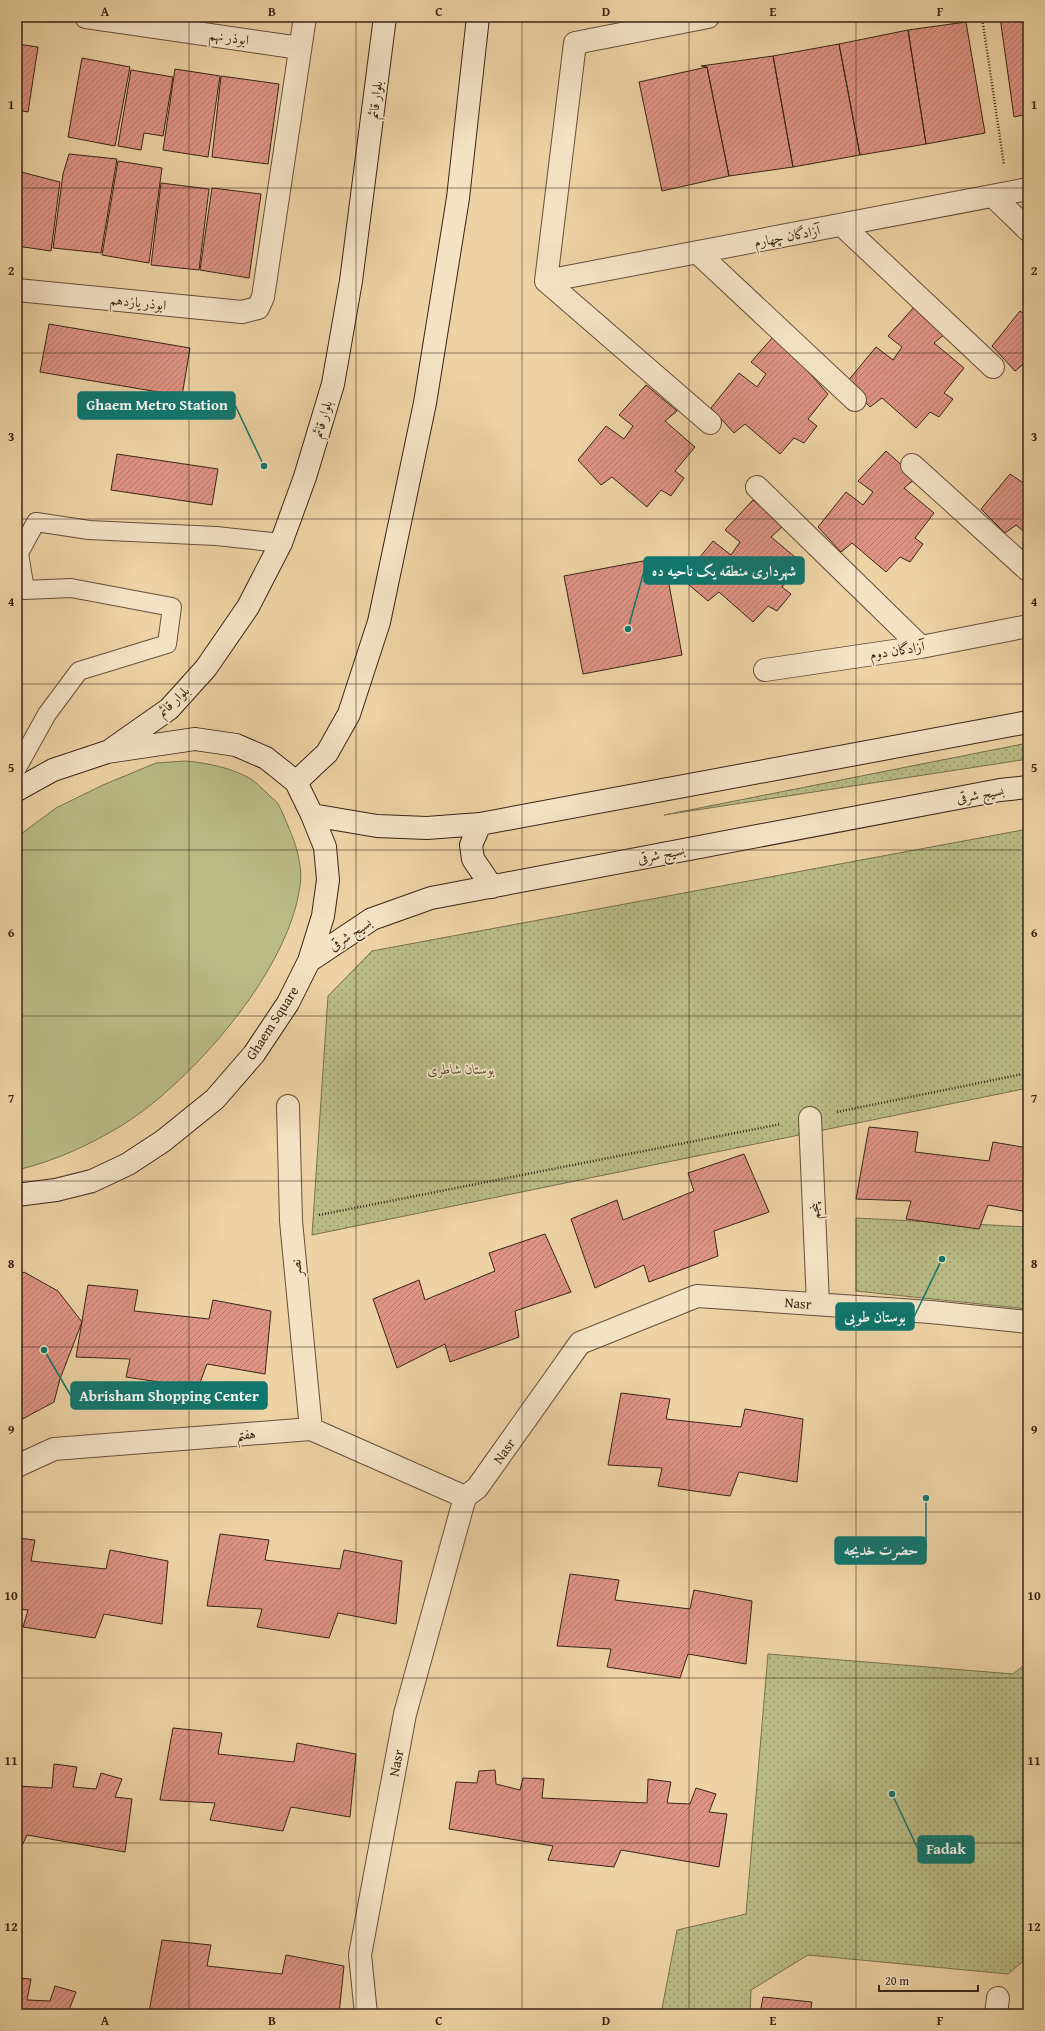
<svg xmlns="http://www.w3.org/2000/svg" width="1045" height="2031" viewBox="0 0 1045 2031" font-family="'Gentium Book Plus',Amiri,serif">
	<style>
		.park { fill: url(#park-dots); stroke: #79704d }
		.garden { fill: #b9bb85; stroke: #79704d }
		.building { fill: url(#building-hatch); stroke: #392515 }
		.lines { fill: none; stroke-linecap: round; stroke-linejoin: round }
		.service-casing { stroke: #665039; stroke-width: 20 }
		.minor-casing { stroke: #665039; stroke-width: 24 }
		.secondary-casing { stroke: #392515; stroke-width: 24 }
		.path { stroke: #392515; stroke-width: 2.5; stroke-dasharray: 1 2; stroke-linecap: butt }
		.service { stroke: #f3e2c4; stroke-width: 18 }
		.minor { stroke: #f3e2c4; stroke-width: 22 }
		.secondary { stroke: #f3e2c4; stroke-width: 22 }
		.grid { fill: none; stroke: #392515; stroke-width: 1; stroke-opacity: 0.55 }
		.labels { text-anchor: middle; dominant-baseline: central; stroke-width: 3.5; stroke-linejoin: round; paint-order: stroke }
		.street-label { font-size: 14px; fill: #392515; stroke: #f3e2c4 }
		.park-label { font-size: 14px; font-style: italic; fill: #594a31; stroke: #f3e2c4 }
		.leader { fill: none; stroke: #0f766e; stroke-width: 1.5 }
		.callout-dot { fill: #0f766e; stroke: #f3e2c4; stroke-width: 1.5 }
		.callout { fill: #0f766e; stroke: #0f766e; stroke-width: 1.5 }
		.callout-label { font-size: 15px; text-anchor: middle; font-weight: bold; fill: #fff }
		.neatline { fill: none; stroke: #392515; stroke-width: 1.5 }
		.grid-label { font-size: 13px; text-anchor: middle; font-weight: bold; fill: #392515 }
	</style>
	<defs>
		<pattern id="park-dots" width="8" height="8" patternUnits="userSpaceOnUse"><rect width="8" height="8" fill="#b9bb85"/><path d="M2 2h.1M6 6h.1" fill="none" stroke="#97986c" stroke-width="1.8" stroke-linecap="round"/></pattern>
		<pattern id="building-hatch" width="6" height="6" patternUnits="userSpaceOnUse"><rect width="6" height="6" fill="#de9383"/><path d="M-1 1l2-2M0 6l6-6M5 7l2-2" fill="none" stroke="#b5786a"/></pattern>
	</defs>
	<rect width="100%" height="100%" fill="#ecd2a4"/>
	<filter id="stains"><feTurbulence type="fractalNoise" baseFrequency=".005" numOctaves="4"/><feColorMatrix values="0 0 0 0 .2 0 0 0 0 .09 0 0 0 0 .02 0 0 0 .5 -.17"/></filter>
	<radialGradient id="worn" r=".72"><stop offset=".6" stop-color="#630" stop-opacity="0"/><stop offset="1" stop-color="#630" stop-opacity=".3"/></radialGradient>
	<path class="park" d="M1028,743v16l-364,56z
		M1028,829v259l-716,147 16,-239 44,-45z
		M856,1218l172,9v82l-172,-18z
		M768,1654l245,20 15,-12v295l-20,17 -200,-19 -57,35 -1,24h-89l16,-84 69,-16z"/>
	<path class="garden" d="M186,761c22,2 46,7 65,18 6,4 11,10 16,14 3,4 9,7 11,11 4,7 7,15 10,22 9,20 16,44 11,66 -14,82 -106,188 -175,232 -34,21 -69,37 -107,46v-333l39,-29 47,-23 53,-22z"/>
	<path class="building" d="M1000,17h28v97l-14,3z
		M966,22l19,111 -59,11 -18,-114z
		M908,30l18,114 -66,11 -21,-111z
		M17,44l21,3 -10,65 -11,-2z
		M839,44l21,111 -67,12 -20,-111z
		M773,56l20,111 -64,9 -22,-109 -6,-1z
		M82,58l48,9 -15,79 -47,-9z
		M707,67l22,109 -67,15 -23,-109z
		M175,69l45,7 -12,81 -45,-7z
		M131,70l42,7 -10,59 -19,-3 -3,17 -23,-4z
		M221,76l58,8 -11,80 -56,-7z
		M69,154l48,5 -16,94 -48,-5 10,-74z
		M118,161l44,7 -13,95 -47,-8z
		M21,172l39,10 -9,69 -34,-5v-49z
		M161,183l48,6 -10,81 -48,-5z
		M212,188l49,6 -12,84 -49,-8z
		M915,306l31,27 -12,10 30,25 -20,25 9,6 -14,18 -9,-5 -14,16 -34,-30 -12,9 -23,-25 29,-35 17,13 9,-13 -14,-11z
		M1020,311l8,6v46l-2,-1 -11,9 -23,-25z
		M49,324l141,24 -8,48 -142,-24z
		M773,337l31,30 24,27 -20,25 9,7 -13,17 -10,-5 -14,16 -35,-30 -11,9 -23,-25 28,-35 18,14 9,-13 -15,-12z
		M646,385l31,26 -12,10 30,26 -20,24 9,7 -13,18 -10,-6 -14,17 -35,-30 -11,8 -23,-25 28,-34 18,13 9,-13 -14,-11z
		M886,451l30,27 -12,10 30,25 -19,25 8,6 -13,18 -10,-5 -14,15 -34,-29 -11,9 -23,-25 28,-35 17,13 10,-13 -15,-11z
		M117,454l101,15 -6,36 -101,-15z
		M1010,474l18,12v49l-12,-10 -11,8 -24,-24z
		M753,500l30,26 -12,11 30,25 -19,25 9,7 -14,17 -9,-5 -15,16 -34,-30 -11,9 -26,-22 31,-38 18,14 9,-13 -15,-12z
		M664,557l18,98 -99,19 -19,-98z
		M869,1127l49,5 -3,20 74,9 4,-19 35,6v64l-40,-7 -9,24 -73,-10 5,-18 -55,-2z
		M744,1154l25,58 -55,19 4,25 -69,26 -5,-17 -49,23 -24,-69 46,-19 6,20 71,-29 -6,-18z
		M545,1234l26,58 -56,19 4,26 -69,25 -5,-18 -48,24 -24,-69 46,-19 6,20 70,-29 -6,-18z
		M24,1272l34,19 24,31 -22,57 -6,23 -37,20v-145z
		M88,1285l50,5 -4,21 75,8 4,-19 58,11 -6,63 -58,-10 -9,24 -72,-11 4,-18 -54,-2z
		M621,1393l49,6 -4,20 75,8 4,-18 58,10 -6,63 -58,-10 -9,24 -72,-10 4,-18 -54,-3z
		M220,1534l49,6 -4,20 75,9 4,-19 58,11 -6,63 -58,-11 -9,25 -72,-11 5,-18 -55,-3z
		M17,1538l18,2 -4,21 75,8 4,-19 58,11 -6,63 -58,-10 -9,24 -72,-11 5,-17 -11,-1z
		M570,1574l49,6 -4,20 75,9 4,-19 58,11 -6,63 -58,-10 -8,24 -73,-11 4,-18 -54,-3z
		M173,1728l49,5 -4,21 76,8 3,-19 59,11 -6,63 -59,-10 -8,24 -73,-11 5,-17 -55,-3z
		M54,1764l23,3 -4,20 23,2 5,-16 21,6 -7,18 17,2 -7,53 -98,-17 -8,17h-2v-66l35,2z
		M495,1770l1,14 24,6 3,-12 21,1 -2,19 105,5 1,-24 23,3 -4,21 23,1 6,-16 20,6 -7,18 18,2 -8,53 -98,-17 -7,17 -66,-7 5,-14 -104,-17 7,-47 21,1 2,-12z
		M162,1940l49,5 -4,21 75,8 4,-19 58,11 -5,48h-144l-46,-2z
		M17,1978l14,1 -4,21 23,1 5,-15 21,6 -7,18 17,2v2h-69z
		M763,1997l49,5 -2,12h-50z"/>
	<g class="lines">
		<defs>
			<path id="service" d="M17,768l30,-54 32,-43 88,-27 5,-37 -101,-19 -46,2 -6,-37 17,-31 53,8 127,6 65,7"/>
			<path id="minor" d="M86,17l214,31
				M993,196l35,34
				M843,226l150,141
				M698,253l157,147
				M546,281l482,-92
				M546,281l29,-238 133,-26
				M546,281l164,142
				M17,290l225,22 16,-4 5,-11 42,-280
				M912,465l116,105
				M757,487l164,160
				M765,670l156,-23 107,-21
				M288,1106l3,115 20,208
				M810,1118l8,186
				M17,1466l37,-17 257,-20 154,68
				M366,2014l-6,-59 45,-241 60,-217 12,-9 103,-145 117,-47 234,16 97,10
				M996,2014l2,-16"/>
			<path id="secondary" d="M112,749l57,-40 37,-41 42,-61 33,-64 24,-66 28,-93 18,-103 34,-264
				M296,782l31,-29 22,-39 30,-92 46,-219 33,-205 20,-181
				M17,790l36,-20 54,-18 88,-13 41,6 30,13 30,24 16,33 13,32 3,33 -5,36 -14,45 -21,42 -34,51 -39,45 -52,42 -35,23 -36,17 -36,9 -39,5
				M312,815l65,11 50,2 53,-4 548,-102
				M480,824l-9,21 2,14 19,28
				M309,961l63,-42 59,-21 569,-108 28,-3"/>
		</defs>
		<use href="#service" class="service-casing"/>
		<use href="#minor" class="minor-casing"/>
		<use href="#secondary" class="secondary-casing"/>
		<path class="path" d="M982,17l22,148
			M837,1112l191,-39
			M319,1215l462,-91"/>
		<use href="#service" class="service"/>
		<use href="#minor" class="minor"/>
		<use href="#secondary" class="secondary"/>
	</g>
	<path class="grid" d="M189,17v1997M356,17v1997M522,17v1997M689,17v1997M856,17v1997M17,188h1011M17,353h1011M17,519h1011M17,684h1011M17,850h1011M17,1016h1011M17,1181h1011M17,1347h1011M17,1512h1011M17,1678h1011M17,1843h1011"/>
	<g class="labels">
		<g class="street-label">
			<text transform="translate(229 37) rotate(8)">ابوذر نهم</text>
			<text transform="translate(375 100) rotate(-83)">بلوار قائم</text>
			<text transform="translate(787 236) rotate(-11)">آزادگان چهارم</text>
			<text transform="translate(138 302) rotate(6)">ابوذر یازدهم</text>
			<text transform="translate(322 419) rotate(-73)">بلوار قائم</text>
			<text transform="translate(897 650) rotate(-9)">آزادگان دوم</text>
			<text transform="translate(173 701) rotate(-43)">بلوار قائم</text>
			<text transform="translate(980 794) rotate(-10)">بسیج شرقی</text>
			<text transform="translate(661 854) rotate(-11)">بسیج شرقی</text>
			<text transform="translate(350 934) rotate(-33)">بسیج شرقی</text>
			<text transform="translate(272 1023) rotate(-57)">Ghaem Square</text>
			<text transform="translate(814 1211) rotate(-93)">پنجم</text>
			<text transform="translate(296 1268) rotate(-95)">نصر</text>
			<text transform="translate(798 1303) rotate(4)">Nasr</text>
			<text transform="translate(246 1434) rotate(-5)">هفتم</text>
			<text transform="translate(504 1451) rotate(-55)">Nasr</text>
			<text transform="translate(396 1763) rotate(-79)">Nasr</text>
		</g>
		<g class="park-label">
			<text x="461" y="1069">بوستان شاطری</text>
		</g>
	</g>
	<path class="leader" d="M264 466L235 405M628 629L644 571M942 1259L914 1317M44 1350L71 1396M926 1498L926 1550M892 1794L918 1849"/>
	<g class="callout-dot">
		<circle cx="264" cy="466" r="4"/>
		<circle cx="628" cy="629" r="4"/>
		<circle cx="942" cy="1259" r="4"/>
		<circle cx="44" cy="1350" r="4"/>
		<circle cx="926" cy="1498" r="4"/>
		<circle cx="892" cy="1794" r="4"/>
	</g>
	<g class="callout">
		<rect x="78" y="392" width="157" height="27" rx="4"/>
		<rect x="644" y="557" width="160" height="27" rx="4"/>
		<rect x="836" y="1303" width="78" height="27" rx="4"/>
		<rect x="71" y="1382" width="196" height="27" rx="4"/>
		<rect x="835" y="1537" width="91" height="27" rx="4"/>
		<rect x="918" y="1836" width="56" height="27" rx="4"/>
	</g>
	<g class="callout-label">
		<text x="157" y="410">Ghaem Metro Station</text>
		<text x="724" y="576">شهرداری منطقه یک ناحیه ده</text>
		<text x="875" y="1322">بوستان طوبی</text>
		<text x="169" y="1401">Abrisham Shopping Center</text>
		<text x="881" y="1555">حضرت خدیجه</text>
		<text x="946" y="1854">Fadak</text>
	</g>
	<rect width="1045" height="2031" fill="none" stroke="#ecd2a4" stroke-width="44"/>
	<path d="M879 1985v6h99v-6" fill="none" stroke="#392515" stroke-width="2"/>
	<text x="885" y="1985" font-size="12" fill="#392515" stroke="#f3e2c4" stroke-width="3" paint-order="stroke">20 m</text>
	<rect x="22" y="22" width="1001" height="1987" class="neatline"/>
	<g class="grid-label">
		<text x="105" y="16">A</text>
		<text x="272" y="16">B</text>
		<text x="439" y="16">C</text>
		<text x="606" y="16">D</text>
		<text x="773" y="16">E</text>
		<text x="940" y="16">F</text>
		<text x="11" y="109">1</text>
		<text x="1034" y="109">1</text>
		<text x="11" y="275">2</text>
		<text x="1034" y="275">2</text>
		<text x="11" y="441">3</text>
		<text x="1034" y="441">3</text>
		<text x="11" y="606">4</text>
		<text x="1034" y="606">4</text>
		<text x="11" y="772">5</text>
		<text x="1034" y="772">5</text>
		<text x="11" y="937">6</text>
		<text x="1034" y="937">6</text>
		<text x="11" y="1103">7</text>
		<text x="1034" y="1103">7</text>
		<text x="11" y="1268">8</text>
		<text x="1034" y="1268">8</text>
		<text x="11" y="1434">9</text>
		<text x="1034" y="1434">9</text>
		<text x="11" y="1600">10</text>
		<text x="1034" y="1600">10</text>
		<text x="11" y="1765">11</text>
		<text x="1034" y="1765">11</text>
		<text x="11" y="1931">12</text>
		<text x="1034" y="1931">12</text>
		<text x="105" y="2025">A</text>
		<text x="272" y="2025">B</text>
		<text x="439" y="2025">C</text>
		<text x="606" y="2025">D</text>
		<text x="773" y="2025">E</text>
		<text x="940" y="2025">F</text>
	</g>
	<rect width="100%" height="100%" filter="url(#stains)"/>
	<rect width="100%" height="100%" fill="url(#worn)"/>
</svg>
